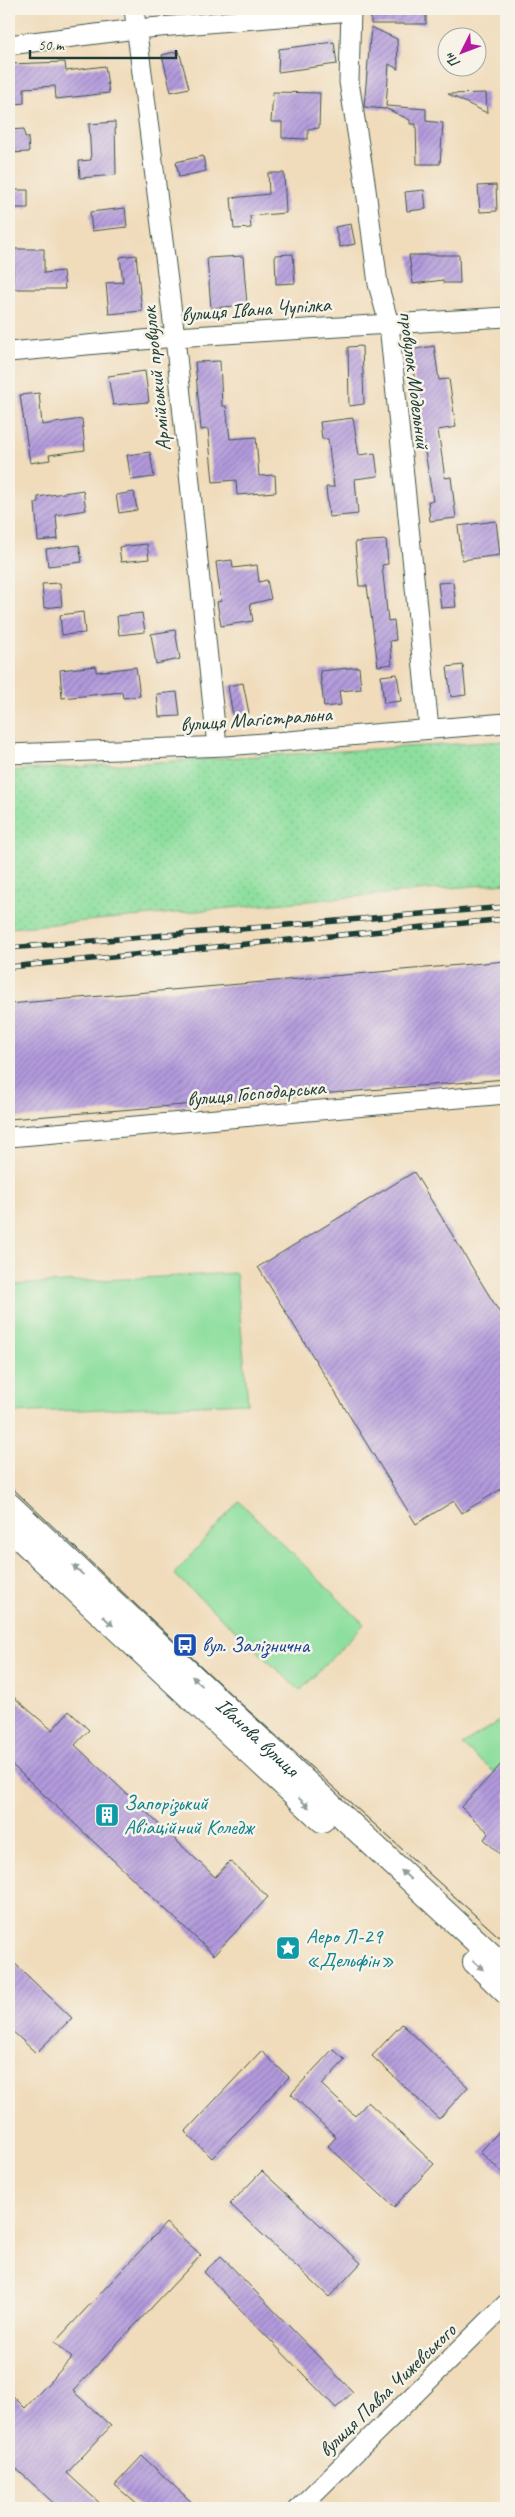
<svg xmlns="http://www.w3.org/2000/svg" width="515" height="2517" viewBox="0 0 515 2517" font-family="Caveat,sans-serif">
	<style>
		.green { fill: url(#green-dots); stroke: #568e6a }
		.pitch { fill: #8edf9f; stroke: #568e6a }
		.building { fill: url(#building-hatch) }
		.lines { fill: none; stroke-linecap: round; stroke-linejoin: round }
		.minor-casing { stroke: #3e5548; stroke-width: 21 }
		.major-casing { stroke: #3e5548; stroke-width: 26 }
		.minor { stroke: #fff; stroke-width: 19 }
		.major { stroke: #fff; stroke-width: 24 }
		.tram { stroke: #1f3d34; stroke-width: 1 }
		.rail-casing { stroke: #1f3d34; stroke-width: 5.5 }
		.rail { stroke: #f7f3e8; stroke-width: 4; stroke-dasharray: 11; stroke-linecap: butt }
		.oneway { fill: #8f9e9a }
		.labels { text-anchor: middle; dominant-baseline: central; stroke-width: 5; stroke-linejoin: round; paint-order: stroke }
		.street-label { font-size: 21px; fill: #1f3d34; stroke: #f7f3e8 }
		.transit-label { font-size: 21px; fill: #164399; stroke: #f7f3e8; text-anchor: start }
		.culture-label { font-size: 21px; fill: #0d838f; stroke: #f7f3e8; text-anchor: start }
	</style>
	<defs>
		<pattern id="green-dots" width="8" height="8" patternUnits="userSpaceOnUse" patternTransform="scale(1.25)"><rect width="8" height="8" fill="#8edf9f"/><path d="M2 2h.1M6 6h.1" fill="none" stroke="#7ac08a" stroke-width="1.8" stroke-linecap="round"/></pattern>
		<pattern id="building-hatch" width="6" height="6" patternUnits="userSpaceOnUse" patternTransform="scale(1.25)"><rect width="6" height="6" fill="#b39add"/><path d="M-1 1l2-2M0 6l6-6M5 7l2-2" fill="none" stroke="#917fb4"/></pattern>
	</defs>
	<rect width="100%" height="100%" fill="#f7f3e8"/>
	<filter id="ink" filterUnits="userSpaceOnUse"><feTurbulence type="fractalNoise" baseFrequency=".02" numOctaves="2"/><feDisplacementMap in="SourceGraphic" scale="10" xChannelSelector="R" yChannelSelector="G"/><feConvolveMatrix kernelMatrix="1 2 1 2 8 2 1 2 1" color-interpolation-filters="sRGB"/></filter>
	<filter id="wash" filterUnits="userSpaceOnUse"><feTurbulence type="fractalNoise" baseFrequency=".0096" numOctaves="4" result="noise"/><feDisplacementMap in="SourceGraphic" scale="20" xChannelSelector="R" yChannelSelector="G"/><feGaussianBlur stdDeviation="1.12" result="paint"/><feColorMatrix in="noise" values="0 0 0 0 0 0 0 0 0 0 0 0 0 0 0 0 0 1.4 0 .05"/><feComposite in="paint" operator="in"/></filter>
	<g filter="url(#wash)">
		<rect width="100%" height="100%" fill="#f0dcbb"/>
		<path class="green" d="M506,741v142l-497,45v-157z"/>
		<path class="pitch" d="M236,1273l12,130 -239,10v-128z
			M239,1501l125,123 -64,67 -126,-117z
			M506,1717v43l-12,12 -32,-27z"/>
		<g id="blocks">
			<path class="building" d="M371,9h55v15h-55z
				M371,27l26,12 1,30 -9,-5 -3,42 40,3v12l17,2 -3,41h-23l-1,-40h-6v-4l-25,-12v1l-21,-2z
				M334,42l3,22 -59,8 1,-23z
				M179,51l10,37 -18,4 -9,-37z
				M65,62l1,9 39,-5 4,27 -53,6 -1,-13 -31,2v15l-15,2v-41z
				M273,92l47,1 -1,35 -11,1v10l-26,-1v-16h-11z
				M486,93l1,20 -39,-19z
				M115,122l1,53 -36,3 -1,-17 12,-1 -2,-36z
				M24,129l1,8h3l1,15 -20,1v-23z
				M203,156l3,15 -27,6 -3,-15z
				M268,173h16l2,40 -36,3 1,12 -17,1 -3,-31 38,-4z
				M496,185l1,26 -17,1 -2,-26z
				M9,190h19v18h-19z
				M424,190l2,19 -19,2 -2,-19z
				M125,208l2,19 -35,4 -2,-19z
				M351,224l4,20 -15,3 -5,-20z
				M13,249h31v24l19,-2 2,18h-52z
				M293,254l2,29 -19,1 -1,-29z
				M136,255l6,56 -33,3 -3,-31 17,-1 -3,-25z
				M409,255h50l1,28h-17v-3l-30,4z
				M243,256l4,49 -36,3 -4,-50z
				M362,346l2,58 -15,2 -1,-59z
				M434,346l5,34 10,-1 7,48 -18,3 7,48 6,-1 5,41 -26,3 -2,-20h5l-11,-68 -4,1 -7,-40 -1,-11 5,-1 -5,-32z
				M220,361l2,45h4l4,33 26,-2 3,39 16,-1 1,17 -39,3 -1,-15 -23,2 -5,-53 -7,1 -6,-68z
				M145,371l4,31 -36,3 -5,-29z
				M39,393l3,32 40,-6 3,31 -36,5 1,5 -20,3 -10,-68z
				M353,418l6,37 16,-2 3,23 -23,3 3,35 -29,3 -3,-30h8l-6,-48h-6l-2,-17z
				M150,452l4,25 -23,3 -4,-25z
				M83,490l3,20 -30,5 2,24 -20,2 -3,-38h3v-6z
				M134,492l3,18 -18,3 -3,-18z
				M496,521l4,34 -38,5 -4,-34z
				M386,540l2,24 -6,1 6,56 6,-1 2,20 -6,1 2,23 -14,2 -11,-80h-8l-4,-44z
				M147,544l2,15 -28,3 -2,-15z
				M79,545l3,17 -34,4 -2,-17z
				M232,560l1,8 24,-3 2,17 8,-2 4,19 -21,5 3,17 -32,5 -4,-24 4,-1 -5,-39z
				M453,582l3,25 -15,1 -3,-25z
				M60,583l2,23 -18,2 -2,-24z
				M83,612l2,21 -23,2 -2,-20z
				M142,613l3,19 -26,3 -2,-19z
				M175,630l5,29 -24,5 -5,-30z
				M463,665l3,30 -15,2 -4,-30z
				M96,666v6l40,-5 4,29 -17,2 -1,-6 -60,6 -2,-28z
				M359,667l2,22 -22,2 2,14 -17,2 -4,-36z
				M397,674l4,27 -17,2 -3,-27z
				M243,683l6,30 -16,3 -5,-30z
				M177,692l3,24 -21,1 -2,-23z
				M506,961v118l-497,40v-115z
				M414,1172l92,151v163l-44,27 -8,-12 -38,23 -158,-257z
				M9,1693l43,37 17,-19 20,19 -14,15 140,132 15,-16 38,36 -54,58 -205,-193z
				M506,1759v101l-22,-21 5,-6 -28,-26z
				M9,1958l63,60 -36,35 -27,-25z
				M402,2024l66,63 -29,32 -67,-63z
				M333,2049l12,11 -23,25 33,31 13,-14 66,62 -40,43 -66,-61 8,-9 -45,-43z
				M261,2051l28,26 -77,81 -27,-26z
				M506,2124v52l-26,-24z
				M262,2171l99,92 -32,34 -99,-93z
				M166,2223l35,32 -128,136 38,35 -44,47 38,35h-46l-50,-46v-70l16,16 47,-50 -17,-16z
				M221,2256l132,136 -17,16 -132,-136z
				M142,2456l56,52h-57l-26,-23z"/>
		</g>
	</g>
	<g filter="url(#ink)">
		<use href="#blocks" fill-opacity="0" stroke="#3e5548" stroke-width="1"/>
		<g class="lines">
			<defs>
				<path id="minor" d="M134,9l41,328 42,409
					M351,9l-2,73 16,100 13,102 11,40 40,405
					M9,45l127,-16 215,-18
					M9,352l166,-15 331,-20
					M9,754l217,-8 280,-23
					M9,1137l497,-43
					M299,2508l207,-204"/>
				<g id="major">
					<path id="s1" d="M9,1505l497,464"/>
					<path d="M9,1528l313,292"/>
					<path d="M475,1962l31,30"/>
				</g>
			</defs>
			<use href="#minor" class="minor-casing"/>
			<use href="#major" class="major-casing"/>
			<use href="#minor" class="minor"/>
			<use href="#major" class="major"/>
			<path class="tram" d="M9,1485l230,217 267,241"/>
			<defs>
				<path id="rail" d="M9,948l497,-41
					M9,967l497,-48"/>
			</defs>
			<use href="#rail" class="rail-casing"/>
			<use href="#rail" class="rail"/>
		</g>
		<defs><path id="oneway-solid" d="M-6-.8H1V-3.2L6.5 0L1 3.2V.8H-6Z" transform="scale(1.25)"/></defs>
		<g class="oneway">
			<use href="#oneway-solid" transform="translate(78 1570) rotate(-137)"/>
			<use href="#oneway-solid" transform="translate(108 1621) rotate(43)"/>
			<use href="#oneway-solid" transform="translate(197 1681) rotate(-137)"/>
			<use href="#oneway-solid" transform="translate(304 1803) rotate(43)"/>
			<use href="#oneway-solid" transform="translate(406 1875) rotate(-137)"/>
			<use href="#oneway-solid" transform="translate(478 1965) rotate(43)"/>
		</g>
	</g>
	<defs>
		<symbol id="bus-square" viewBox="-11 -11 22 22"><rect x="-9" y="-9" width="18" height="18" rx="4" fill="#1a4fb4" stroke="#f7f3e8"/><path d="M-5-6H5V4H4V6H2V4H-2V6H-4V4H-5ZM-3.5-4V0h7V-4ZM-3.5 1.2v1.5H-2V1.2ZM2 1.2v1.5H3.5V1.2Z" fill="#fff"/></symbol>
		<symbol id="building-square" viewBox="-11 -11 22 22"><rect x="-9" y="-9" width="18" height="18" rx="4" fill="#0f9aa8" stroke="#f7f3e8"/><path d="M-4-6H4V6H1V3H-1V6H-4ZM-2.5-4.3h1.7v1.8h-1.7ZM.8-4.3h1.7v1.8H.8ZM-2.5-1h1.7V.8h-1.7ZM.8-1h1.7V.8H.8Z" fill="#fff"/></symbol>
		<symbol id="sight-square" viewBox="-11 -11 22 22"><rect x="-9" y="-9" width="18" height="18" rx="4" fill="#0f9aa8" stroke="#f7f3e8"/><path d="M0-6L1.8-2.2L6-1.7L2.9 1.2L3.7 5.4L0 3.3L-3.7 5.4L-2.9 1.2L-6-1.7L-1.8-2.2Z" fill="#fff"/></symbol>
	</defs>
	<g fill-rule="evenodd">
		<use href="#bus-square" x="171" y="1631" width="28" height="28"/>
		<use href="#building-square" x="93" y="1801" width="28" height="28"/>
		<use href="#sight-square" x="274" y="1934" width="28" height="28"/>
	</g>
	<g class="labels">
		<g class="street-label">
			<text transform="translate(256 309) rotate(-4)">вулиця Івана Чупілка</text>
			<text transform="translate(156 379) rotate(-96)">Армійський провулок</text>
			<text transform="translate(415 380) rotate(83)">провулок Модельний</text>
			<text transform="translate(256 719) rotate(-4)">вулиця Магістральна</text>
			<text transform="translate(256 1093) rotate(-5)">вулиця Господарська</text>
			<text stroke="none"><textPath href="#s1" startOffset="340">Іванова вулиця</textPath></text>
			<text transform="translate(387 2390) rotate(-44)">вулиця Павла Чижевського</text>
		</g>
		<g class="transit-label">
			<text x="202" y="1645">вул. Залізнична</text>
		</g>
		<g class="culture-label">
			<text x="124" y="1803">Запорізький<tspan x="124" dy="24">Авіаційний Коледж</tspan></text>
			<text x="306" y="1936">Аеро Л-29<tspan x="306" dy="24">«Дельфін»</tspan></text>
		</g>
	</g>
	<rect width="515" height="2517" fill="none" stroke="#f7f3e8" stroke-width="30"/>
	<g transform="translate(462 52) rotate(228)"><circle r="24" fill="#f7f3e8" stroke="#a1aaa0"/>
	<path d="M0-4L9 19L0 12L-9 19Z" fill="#b5179e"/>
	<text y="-8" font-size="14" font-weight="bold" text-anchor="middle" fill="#1f3d34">Пн</text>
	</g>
	<path d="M30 50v8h146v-8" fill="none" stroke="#1f3d34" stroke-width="2.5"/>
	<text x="38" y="50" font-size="15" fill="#1f3d34" stroke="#f7f3e8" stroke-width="4" paint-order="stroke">50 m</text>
</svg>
